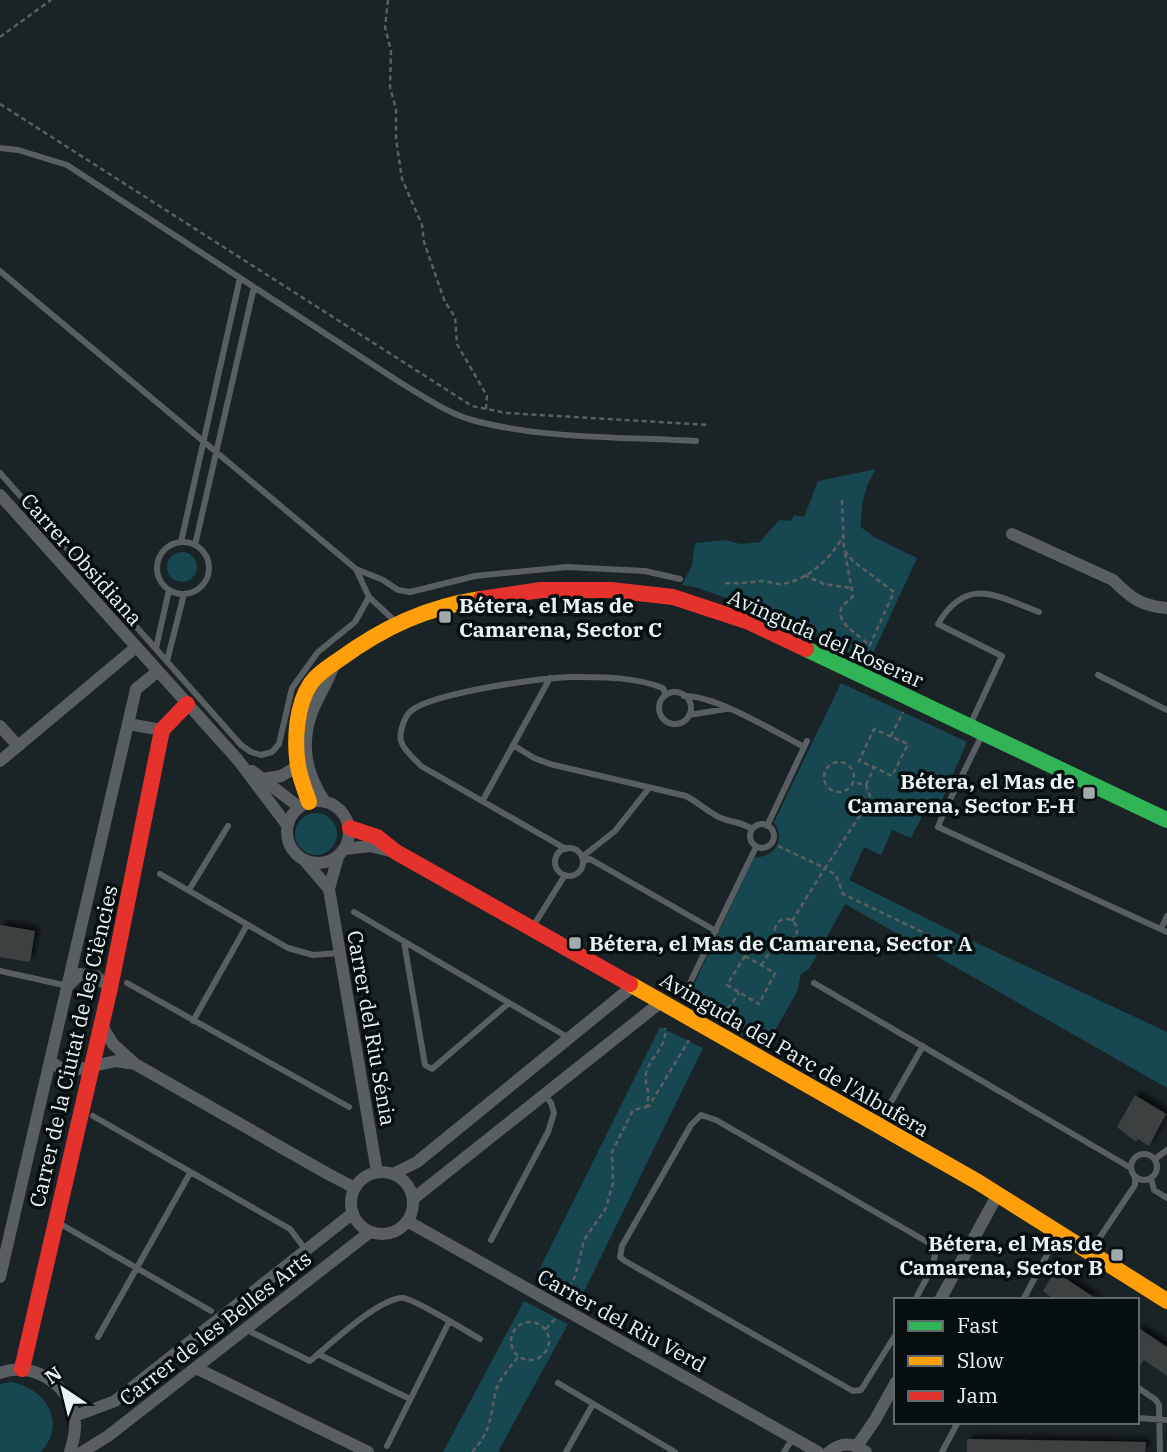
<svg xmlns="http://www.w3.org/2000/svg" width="1167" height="1452" viewBox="0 0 1167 1452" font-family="'IBM Plex Serif',serif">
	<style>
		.green { fill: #174751 }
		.building { fill: #3c4040; filter: url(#shadow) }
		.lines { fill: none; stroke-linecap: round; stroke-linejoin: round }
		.path { stroke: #5a6062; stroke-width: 2.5; stroke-dasharray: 5 3.5; stroke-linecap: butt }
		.lane { stroke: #585e61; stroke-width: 6 }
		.street { stroke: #585e61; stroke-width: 12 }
		.fast { stroke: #30b455; stroke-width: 16 }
		.slow { stroke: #ff9f0a; stroke-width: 16 }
		.jam { stroke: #e5322d; stroke-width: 16 }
		.poi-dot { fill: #a1aaad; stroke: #070e0f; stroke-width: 2.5 }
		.labels { text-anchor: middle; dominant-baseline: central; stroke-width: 7; stroke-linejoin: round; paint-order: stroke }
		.street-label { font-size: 21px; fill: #e9f3f6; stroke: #070e0f }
		.poi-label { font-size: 21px; font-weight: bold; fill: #e9f3f6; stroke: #070e0f; text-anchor: start }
	</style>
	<defs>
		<filter id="shadow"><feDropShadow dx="4.5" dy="-4.5" stdDeviation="2" flood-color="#0009"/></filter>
	</defs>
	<rect width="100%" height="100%" fill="#1a2326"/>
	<path class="green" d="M876,469c-11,17 -16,38 -15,58l13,10 43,21 -48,104 -106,-51 -68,-24 -13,-2 10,-20 3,-22 31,-3 14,4 20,-2 19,-22 12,1 3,-6 10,2 14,-36z
		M167 567a15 15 0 1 1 30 0a15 15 0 1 1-30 0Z
		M841,683l126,59 -28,65 -14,4 -14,27 -19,-8 -11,25 -17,-8 -15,33 113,56 205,96v56l-322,-184 -36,65 -8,5 -4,18 -32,56 -80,-45 69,-145c21,-2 32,-17 20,-36z
		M295 834a21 21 0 1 1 42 0a21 21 0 1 1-42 0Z
		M660,1027l43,21 -124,254 -5,-1 -39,-23z
		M524,1301l44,23 -70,128h-55z
		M10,1382c35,5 58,40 31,70h-41v-68z"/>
	<path class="building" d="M0,925l35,6 -5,31 -30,-5z
		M1135,1095l31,19 -17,32 -11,-7 -2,3 -19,-15z
		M1055,1271l19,13 24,16h-43l-12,-9z
		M1137,1327l30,20v29l-23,-16 -7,10z
		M967,1439l179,3 -1,10h-178z"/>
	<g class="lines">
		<path class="path" d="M388,0l-3,27 6,24 -1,36 6,22v30l6,40 20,46 2,17 15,43 6,17 10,15 2,27 30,52 -1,13
			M0,37l51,-37
			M0,104l472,302 34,7 203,12
			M842,500l2,50 9,11 41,31 -30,66
			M845,553l8,43c-3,5 -11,8 -12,13 -5,16 21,27 29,37
			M804,575l20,9 27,4
			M725,583c14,1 25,-1 38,-2 6,0 11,3 16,3 26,-1 53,-26 64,-48
			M891,736l12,-24
			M824 777a15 15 0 1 1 30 0a15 15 0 1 1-30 0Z
			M866,785l8,-18 -15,-6 15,-32 34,15 -16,32 -18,-9
			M778,846l47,22 44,-66 1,-6 -4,-11 -13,-3
			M775 930a11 11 0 1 1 22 0a11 11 0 1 1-22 0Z
			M792,921l33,-53 11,7 7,19 115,55
			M754,938l19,11
			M745,956l30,17 -16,31 -32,-19z
			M761,965l18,-26
			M723,1016l16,-23
			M646,1107l3,-1 40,-66
			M565,1295l10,-18 9,-37 22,-32 7,-25 -1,-31 21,-42 13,-3c6,-17 -2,-20 0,-33 3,-17 22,-27 19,-46
			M511 1341a19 19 0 1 1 38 0a19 19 0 1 1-38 0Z
			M546,1329l9,-10
			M472,1452c20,-21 18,-37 24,-62 4,-12 14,-23 22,-33"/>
		<path class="lane" d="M0,148l18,2 49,15 334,218c22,13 46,30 71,37 68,19 153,17 224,21
			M0,271l356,298 13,28 27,25
			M0,473l241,272 10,7 10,3 11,-3 7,-8 13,-56 26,-36 37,-30 14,-25
			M181,542l59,-264
			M157 568a26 26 0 1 1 52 0a26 26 0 1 1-52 0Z
			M195,545l59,-258
			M356,569l27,11 15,10 12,2 65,-16 92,-9 78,4 35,8
			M156,648l13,-58
			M167,661l17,-67
			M1098,675l69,35
			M659 708a16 16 0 1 1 32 0a16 16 0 1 1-32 0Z
			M684,696c34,0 89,35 120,51
			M689,715l37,-6
			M970,725l32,-69 -64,-32c29,-49 58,-28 101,-12
			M982,735l-38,77 -6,15 229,105
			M513,745l21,13 16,6 136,32c11,6 19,13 29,19 12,8 24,5 37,14
			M483,800l67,-122
			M750 836a12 12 0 1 1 24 0a12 12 0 1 1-24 0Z
			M767,826l40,-85
			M555 862a14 14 0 1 1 28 0a14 14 0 1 1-28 0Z
			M566,849l-145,-83c-7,-8 -17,-15 -20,-25 -2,-9 3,-24 10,-30 21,-18 132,-34 162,-34 30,0 62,0 90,11l3,7
			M582,857l33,-26 34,-43
			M583,861l7,-2 126,72
			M160,874l128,74 25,7 27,-2
			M189,890l39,-64
			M354,912l215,126
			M532,928l33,-53
			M1161,929l6,-13
			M404,942l21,123 7,4 77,-66
			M0,971l68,15
			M127,983l222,124
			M814,983l317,185
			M686,991l70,-144
			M193,1021l54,-96
			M93,1116l197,113 16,21
			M879,1123l44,-77
			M1131 1167a13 13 0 1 1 26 0a13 13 0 1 1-26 0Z
			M1155,1159l12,-9
			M1151,1178l3,12 13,8
			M64,1226l147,85
			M491,1240l57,-108 6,-19 -3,-10 -6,-8
			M1092,1249l43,-64v-9
			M1023,1300l25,-47
			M245,1329l65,32c19,-16 70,-64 93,-63 12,1 63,33 77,41
			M896,1334l-35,56 -8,1 -228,-130 -5,-4 2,-11 69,-121 10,-10 15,5 213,123 6,12 -4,15 -16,30
			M98,1337l92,-164
			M318,1354l92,45
			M558,1383l117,69
			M1137,1387l19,13 3,5 1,47
			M1137,1418l30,2
			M387,1446l62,-124
			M566,1452l27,-48
			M784,1452l9,-14
			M942,1452l16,-30"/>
		<path class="street" d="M0,495l238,265 49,65
			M1012,534l101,46c18,18 28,26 54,28
			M128,724l34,6
			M0,726l18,20
			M0,761l135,-113
			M252,771l47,36
			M263,779l18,-3 17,-10
			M287 832a31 31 0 1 1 62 0a31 31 0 1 1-62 0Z
			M325,802c-21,-31 -26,-64 -9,-99 6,-13 14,-25 18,-39
			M345,849l25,-3 20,5
			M338,857l-9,32 48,283
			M306,862l23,27
			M68,986l12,-12 16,2 14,12
			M101,1024l12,20 22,20 193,110 27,14
			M50,1061l16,11 50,-11 19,3
			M351 1203a31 31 0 1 1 62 0a31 31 0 1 1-62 0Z
			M393,1174l24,-12 216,-176
			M413,1199l248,-197
			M407,1221l411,231
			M0,1277l136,-588 21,-17
			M940,1300l58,-106
			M196,1368l172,84
			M0,1373c31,-12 66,9 74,41 3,13 0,26 -4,38
			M75,1416l40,-15 238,-188
			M857,1446l18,-26 21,-38
			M82,1452l26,-16 262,-204
			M829,1452c12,-10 24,-10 37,0"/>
		<path class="fast" d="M806,649l361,171"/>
		<path class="slow" d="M309,802c-4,-12 -9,-24 -11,-36 -4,-25 -2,-61 13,-83 7,-10 19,-17 29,-24 44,-32 87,-52 141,-60
			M630,984l348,198 189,119"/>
		<path class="jam" d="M481,599l60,-9h70l62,7 76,25 57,27
			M350,828l27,9 19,15 234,132
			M22,1369l88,-381 52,-258 25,-26"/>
	</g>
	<g class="poi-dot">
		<rect x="438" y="610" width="14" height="14" rx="3.5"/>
		<rect x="1082" y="786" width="14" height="14" rx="3.5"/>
		<rect x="568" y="936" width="14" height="14" rx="3.5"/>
		<rect x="1110" y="1248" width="14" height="14" rx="3.5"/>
	</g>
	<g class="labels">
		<g class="street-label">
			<text transform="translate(82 559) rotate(48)">Carrer Obsidiana</text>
			<text transform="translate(826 638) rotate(24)">Avinguda del Roserar</text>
			<text transform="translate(372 1028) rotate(80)">Carrer del Riu Sénia</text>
			<text transform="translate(73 1046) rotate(-77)">Carrer de la Ciutat de les Ciències</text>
			<text transform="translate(795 1054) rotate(30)">Avinguda del Parc de l'Albufera</text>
			<text transform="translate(622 1320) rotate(29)">Carrer del Riu Verd</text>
			<text transform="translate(215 1328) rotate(-38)">Carrer de les Belles Arts</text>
		</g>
		<g class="poi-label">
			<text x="459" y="605">Bétera, el Mas de<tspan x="459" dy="24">Camarena, Sector C</tspan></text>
			<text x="1075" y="781" text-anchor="end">Bétera, el Mas de<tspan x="1075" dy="24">Camarena, Sector E-H</tspan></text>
			<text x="589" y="943">Bétera, el Mas de Camarena, Sector A</text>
			<text x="1103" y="1243" text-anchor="end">Bétera, el Mas de<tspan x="1103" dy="24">Camarena, Sector B</tspan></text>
		</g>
	</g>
	<rect x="894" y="1298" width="245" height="126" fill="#070e0f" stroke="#616a6b" stroke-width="2"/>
	<rect x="908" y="1321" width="35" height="10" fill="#30b455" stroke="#616a6b" stroke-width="2"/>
	<text x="957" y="1333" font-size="21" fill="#e9f3f6">Fast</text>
	<rect x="908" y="1356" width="35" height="10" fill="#ff9f0a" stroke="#616a6b" stroke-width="2"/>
	<text x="957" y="1368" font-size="21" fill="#e9f3f6">Slow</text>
	<rect x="908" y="1391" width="35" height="10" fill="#e5322d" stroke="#616a6b" stroke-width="2"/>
	<text x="957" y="1403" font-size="21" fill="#e9f3f6">Jam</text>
	<g transform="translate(63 1389) rotate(325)" stroke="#070e0f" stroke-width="5" paint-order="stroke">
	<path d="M0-5L12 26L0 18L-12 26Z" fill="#e9f3f6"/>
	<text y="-10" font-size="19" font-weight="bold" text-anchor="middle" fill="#e9f3f6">N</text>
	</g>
</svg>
